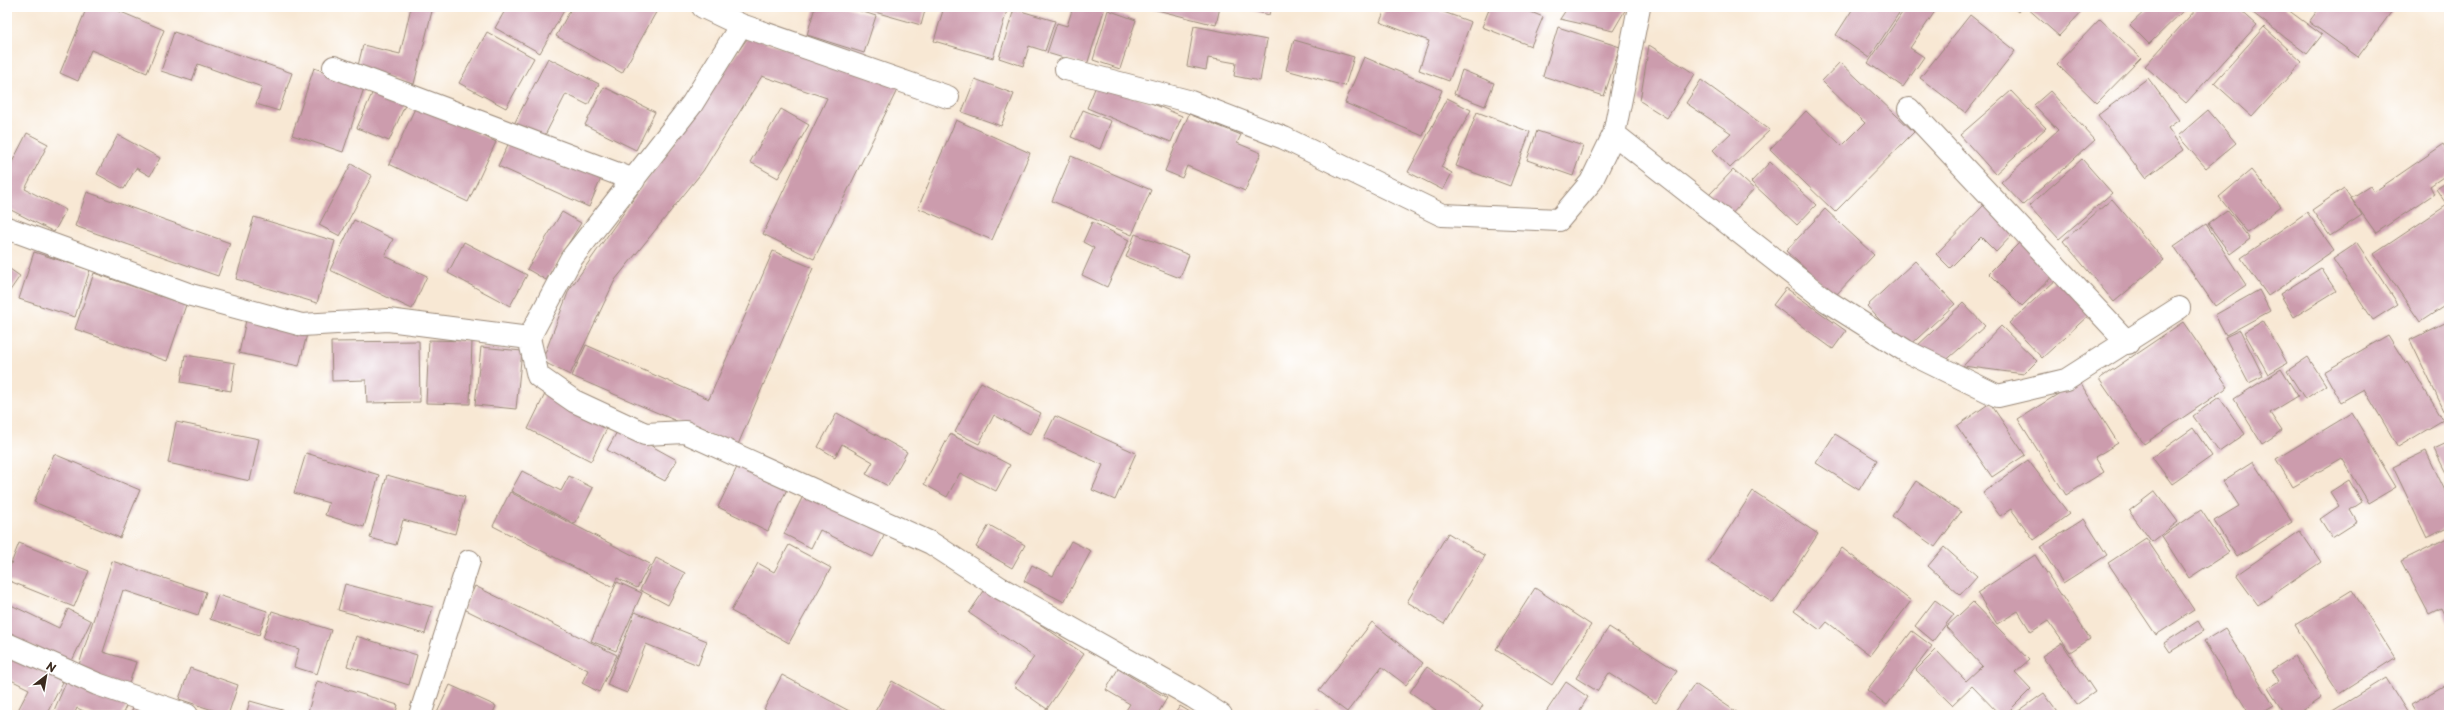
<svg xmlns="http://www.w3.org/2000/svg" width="2456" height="722" viewBox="0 0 2456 722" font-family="'Playpen Sans',sans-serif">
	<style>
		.building { fill: #cc9cad }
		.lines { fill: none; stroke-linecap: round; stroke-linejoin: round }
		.street-casing { stroke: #9a8979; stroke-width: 24 }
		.street { stroke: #fff; stroke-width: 22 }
	</style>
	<rect width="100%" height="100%" fill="#fff"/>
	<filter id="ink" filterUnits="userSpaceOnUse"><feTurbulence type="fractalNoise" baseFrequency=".025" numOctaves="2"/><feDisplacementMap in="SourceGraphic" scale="8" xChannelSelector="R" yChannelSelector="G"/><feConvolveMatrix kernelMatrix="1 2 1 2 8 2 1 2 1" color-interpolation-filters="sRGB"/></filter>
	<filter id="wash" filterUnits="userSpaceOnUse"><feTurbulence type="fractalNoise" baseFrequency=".012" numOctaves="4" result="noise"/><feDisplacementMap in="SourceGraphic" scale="16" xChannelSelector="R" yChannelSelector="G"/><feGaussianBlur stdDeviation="0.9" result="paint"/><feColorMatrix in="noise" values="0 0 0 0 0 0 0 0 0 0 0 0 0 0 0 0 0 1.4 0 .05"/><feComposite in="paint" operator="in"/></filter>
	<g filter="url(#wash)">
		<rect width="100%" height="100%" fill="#f8e8d4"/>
		<g id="blocks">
			<path class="building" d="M87,7h22l55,23 -17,43 -56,-23 -13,31 -18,-8z
				M411,7h22l-19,77 -57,-14 6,-25 37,9z
				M507,7h59l-26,46 -45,-25z
				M572,7h87l-37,66 -66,-37z
				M815,7h33l28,9 -12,37 -57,-18z
				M857,7h69l-5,18z
				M944,7h64l-15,51 -59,-17z
				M1073,7h32l-18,58 -40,-12 10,-30 10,3z
				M1154,7h66l-4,18 -63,-16z
				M1240,7h31l-2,8z
				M1386,7h44l41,15 -22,59 -30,-11 10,-29 -49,-19z
				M1490,7h29l24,10 -12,29 -49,-19z
				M1568,7h59l-14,24 -53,-12z
				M1854,7h49l-34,51 -33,-23z
				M1906,7h32l-28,41 14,9 -21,30 -35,-24z
				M2012,7h10l-4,5z
				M2026,7h58l1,1 -26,28z
				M2149,7h38l-38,37 -19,-19z
				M2198,7h39l20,18 -71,78 -41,-37z
				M2245,7h39l38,28 -15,19z
				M2320,7h75l-37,50 -49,-35z
				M1014,9l41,12 -10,30 -16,-5 -6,20 -24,-8z
				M1108,10l28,10 -16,49 -27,-9z
				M1970,15l45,36 -49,62 -46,-35z
				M2100,19l41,39 -44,45 -40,-39z
				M1194,26l73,14 -7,41 -26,-5 2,-13 -28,-5 -2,12 -19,-4z
				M1558,27l62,20 -16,49 -61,-20z
				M2264,27l38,35 -50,55 -38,-34z
				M174,32l118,41 -13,38 -23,-7 6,-17 -64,-23 -6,17 -31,-10z
				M487,32l47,26 -28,50 -47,-25z
				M749,36l150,50 -85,173 -51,-25 64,-136 -65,-22 -59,95 -88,109 -45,95 -28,-14 27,-71z
				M1294,40l60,17 -9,29 -59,-16z
				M1649,45l46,29 -28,44 -27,-17z
				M1364,57l78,33 -19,46 -78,-33z
				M548,58l51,26 -11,21 -22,-11 -24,47 -29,-15z
				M1840,62l74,70 -79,80 -65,-63 36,-38 36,35 23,-23 -43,-42z
				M314,68l51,17 -22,67 -51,-17z
				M1462,70l32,13 -9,23 -31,-12z
				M2148,78l31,42 -11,8 15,22 -38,28 -47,-63z
				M975,79l39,15 -13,32 -39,-14z
				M1701,80l69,50 -40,38 -17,-18 18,-17 -45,-30z
				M1098,81l84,35 -11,26 -84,-34z
				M604,87l51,25 -19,38 -51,-25z
				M374,89l32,14 -17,38 -32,-13z
				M2011,91l35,37 -51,46 -35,-39z
				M2050,91l45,49 -72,65 -22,-23 57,-52 -24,-25z
				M1447,98l24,12 -30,57 11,6 -9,17 -35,-18z
				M417,104l79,38 -28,60 -79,-38z
				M781,109l28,16 -31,53 -28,-16z
				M1083,110l28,11 -11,28 -29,-12z
				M2208,110l28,33 -30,25 -28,-32z
				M1477,112l53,20 -20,54 -54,-20z
				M1189,114l52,21 -4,8 24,10 -16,38 -58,-25 -5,12 -17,-7z
				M956,120l74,33 -38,87 -74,-32z
				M1537,131l46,15 -10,30 -46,-16z
				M27,133l21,11 -23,45 41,21 -12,22 -47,-24v-36z
				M118,135l42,23 -10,18 -14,-8 -12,21 -27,-15z
				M512,136l90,40 -13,31 -91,-41z
				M2444,144l5,8v21l-19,13 4,8 -58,39 -25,-35 19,-12 4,6z
				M1071,156l80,34 -19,45 -80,-34z
				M2082,159l30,34 -53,46 -30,-33z
				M1770,162l46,43 -19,20 -46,-43z
				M351,164l21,12 -32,60 -21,-11z
				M1733,170l21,19 -23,26 -22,-20z
				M2251,170l30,36 -33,27 -29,-36z
				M2449,181v122l-29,19 -46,-68 73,-49 -11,-16z
				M2344,188l18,27 -32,21 -18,-26z
				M87,192l143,51 -12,33 -143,-50z
				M2112,199l52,61 -50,42 -51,-61z
				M1985,204l29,29 -18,19 -15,-15 -31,31 -14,-14z
				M1825,209l49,46 -39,41 -49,-45z
				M2227,210l23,29 -20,15 -22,-30z
				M562,212l19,11 -35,57 -19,-11z
				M2307,212l27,38 -66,46 -27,-38z
				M254,217l81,24 -18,62 -81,-24z
				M354,220l39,19 -8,17 42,20 -15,33 -82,-39z
				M1092,222l37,18 -22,47 -25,-12 12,-27 -11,-6z
				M2206,224l40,61 -31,21 -41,-60z
				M1135,234l54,21 -9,23 -54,-21z
				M2026,236l33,34 -37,36 -33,-33z
				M464,242l63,33 -17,31 -62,-33z
				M2357,243l41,61 -25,16 -40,-61z
				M773,251l40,17 -76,179 -165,-71 14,-31 123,54z
				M34,252l56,18 -15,47 -56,-18z
				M1915,261l40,43 -49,45 -39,-43z
				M7,267l13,9 -13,19z
				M2321,268l15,23 -42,26 -14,-23z
				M94,273l92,32 -19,56 -92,-32z
				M2058,278l32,36 -48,44 -33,-35z
				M1786,288l60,43 -13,18 -60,-44z
				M2259,290l11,21 -44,24 -11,-20z
				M1963,303l22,23 -43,38 -26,-17z
				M246,320l61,14 -8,32 -60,-13z
				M2263,321l24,42 -19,11 -24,-42z
				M2449,321v100l-39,-81z
				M2183,322l45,65 -84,57 -45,-65z
				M2001,326l36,35 -13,13 -61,-8z
				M2240,330l23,46 -14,7 -24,-46z
				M2388,335l18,29 2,-2 35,58 -45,27 -34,-58 -23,13 -17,-30z
				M429,340l43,1 -2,63 -44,-1z
				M419,341l1,61 -53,1 -1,-23 -34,1 -1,-39z
				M481,347l41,4 -6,58 -41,-4z
				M185,355l50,8 -4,28 -50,-9z
				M2308,357l18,28 -21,14 -18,-28z
				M2281,369l17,27 -28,17 12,18 -20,13 -28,-45z
				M2079,381l39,62 -23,14 9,15 -38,23 -48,-76z
				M981,382l60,31 -11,21 -36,-19 -15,29 -24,-12z
				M546,392l63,32 -18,37 -63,-32z
				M2219,397l26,37 -26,18 -26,-36z
				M1990,403l35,52 -33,22 -35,-51z
				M837,413l70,39 -19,34 -22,-12 7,-12 -31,-18 -7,13 -17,-10z
				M2352,413l44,74 -27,16 -27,-45 -49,29 -17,-28z
				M1055,416l81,37 -21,47 -23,-10 11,-25 -59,-27z
				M176,422l83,17 -9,42 -82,-18z
				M619,428l58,32 -12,21 -58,-31z
				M2193,428l19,28 -40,28 -20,-27z
				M950,434l60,31 -14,26 -36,-18 -13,24 -23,-13z
				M1835,434l42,26 -18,30 -43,-27z
				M2449,442v34l-1,1 -14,-28z
				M2426,451l23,48v28l-22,11 -34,-71z
				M306,453l73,22 -15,52 -39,-12 4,-12 -35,-10z
				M54,454l86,36 -20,48 -86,-36z
				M2028,460l41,54 -35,26 -23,-31 -11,7 -17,-23z
				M2253,462l39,60 -55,35 -23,-36 25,-15 -16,-25z
				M738,465l49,24 -19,42 -50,-24z
				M522,471l39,20 8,-15 24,12 -18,36 -64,-33z
				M387,475l78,22 -10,37 -52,-14 -7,25 -26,-7z
				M2349,480l13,22 -12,8 7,12 -25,16 -12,-19 19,-13 -9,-14z
				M1916,481l45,31 -26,35 -43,-31z
				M1753,491l65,43 -45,69 -65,-42z
				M2155,491l23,31 -26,20 -23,-31z
				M510,492l140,72 -13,24 -20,-10 -4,9 -120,-61z
				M805,492l81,40 -13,25 -53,-27 -9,18 -27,-14z
				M2201,510l28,42 -40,26 -27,-42z
				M2084,519l23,36 -44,28 -23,-36z
				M989,525l36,20 -13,23 -36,-21z
				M2300,531l21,31 -63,43 -22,-30z
				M1448,533l37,23 -41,68 -37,-22z
				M2449,537v88l-8,-17 -12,6 -28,-53z
				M2146,538l48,72 -38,25 -48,-72z
				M1071,541l20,10 -27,51 -40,-21 8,-16 21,11z
				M19,543l70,28 -15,36 -67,-27v-6z
				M789,545l42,23 -42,75 -58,-32 27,-48 16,9z
				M1944,547l33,29 -17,19 -32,-29z
				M1842,548l69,53 -41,54 -43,-33 -7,8 -26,-19z
				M2035,555l55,84 -20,13 -22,-31 -17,11 -13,-21 -21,13 -20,-31z
				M656,558l29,15 -17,32 -28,-15z
				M112,561l94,31 -8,23 -75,-25 -20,62 33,10 -8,25 -51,-16z
				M617,582l25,11 -26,58 -25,-10z
				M345,584l88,23 -8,27 -87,-24z
				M475,586l142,69 -18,37 -17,-9 6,-13 -124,-61z
				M986,588l98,66 -37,55 -33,-23 20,-29 -65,-44z
				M1535,588l56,37 -39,60 -56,-36z
				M2352,590l43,68 -56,36 -44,-69z
				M218,595l49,16 -8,24 -49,-16z
				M1935,600l19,14 -21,27 -18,-15z
				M1973,602l56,58 -14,12 16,17 -26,26h-5l-28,-29 -20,19 -36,-35 20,-20 30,31 16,-15 -36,-39z
				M11,605l48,23 9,-19 23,12 -21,44 -63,-31v-20z
				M272,611l59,19 -14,44 -23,-7 5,-18 -36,-11z
				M635,612l72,29 -9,24 -52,-21 -19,49 -20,-8z
				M2198,621l6,10 -34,21 -6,-9z
				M1372,622l51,41 -17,22 -24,-18 -35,45 -28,-21z
				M1609,627l68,44 -21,32 -47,-30 -12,18 -21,-13z
				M2225,628l49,78 -15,9h-9l-46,-74z
				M1912,631l20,15 -45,59 -20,-15z
				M356,636l61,19 -8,30 -62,-19z
				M2062,643l33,49 -19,13 -34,-49z
				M7,652l56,30 -17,33h-24l-5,-3 12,-23 -22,-11z
				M2294,656l27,42 -26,17h-10l-17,-27 11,-7 -7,-11z
				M1427,667l56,38 -6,10h-44l3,-5 -26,-18z
				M190,668l48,17 -10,30 -49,-16z
				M1118,669l49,29 -10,17h-34l7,-11 -24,-14z
				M782,675l71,38 -2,2h-76l-11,-6z
				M68,678l59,26 -5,11h-30l-15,-7 -3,7h-22z
				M2386,678l23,37h-83z
				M317,681l81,24 -3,10h-88z
				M892,681l60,34h-79z
				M1566,682l22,15 -8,13 8,5h-44z
				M1695,684l46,31h-68z
				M450,685l46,21 -4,9h-56z
				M2446,685l3,5v25h-32l-6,-10z
				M2044,693l16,22h-47z
				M250,701l50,14h-54z
				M134,706l19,9h-23z
				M1180,706l15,9h-21z
				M1316,710l8,5h-11z"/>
		</g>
	</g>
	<g filter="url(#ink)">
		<use href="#blocks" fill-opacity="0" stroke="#9a8979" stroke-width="1"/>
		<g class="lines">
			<defs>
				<path id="street" d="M703,7l38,18 207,72
					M334,67l300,113
					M1066,69l122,32 96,37 158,77 117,5 32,-38 23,-48 25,-127
					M1909,109l219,234
					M1614,134l213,167 79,50 92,45 68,-16 113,-72
					M7,228l184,67 111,30 86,-5 141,18 9,38 36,25 71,33 40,-2 246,111 69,45 193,109 28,18
					M529,338l42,-79 121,-155 49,-79
					M7,644l90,40 90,31
					M420,715l49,-154"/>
			</defs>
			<use href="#street" class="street-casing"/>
			<use href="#street" class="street"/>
		</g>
	</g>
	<rect width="2456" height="722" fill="none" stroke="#fff" stroke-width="24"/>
	<g transform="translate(46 676) rotate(31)" stroke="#ffffff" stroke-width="3" paint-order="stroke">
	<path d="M0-3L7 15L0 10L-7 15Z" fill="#3b2a1e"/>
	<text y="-6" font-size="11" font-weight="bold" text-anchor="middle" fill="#3b2a1e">N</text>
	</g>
</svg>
